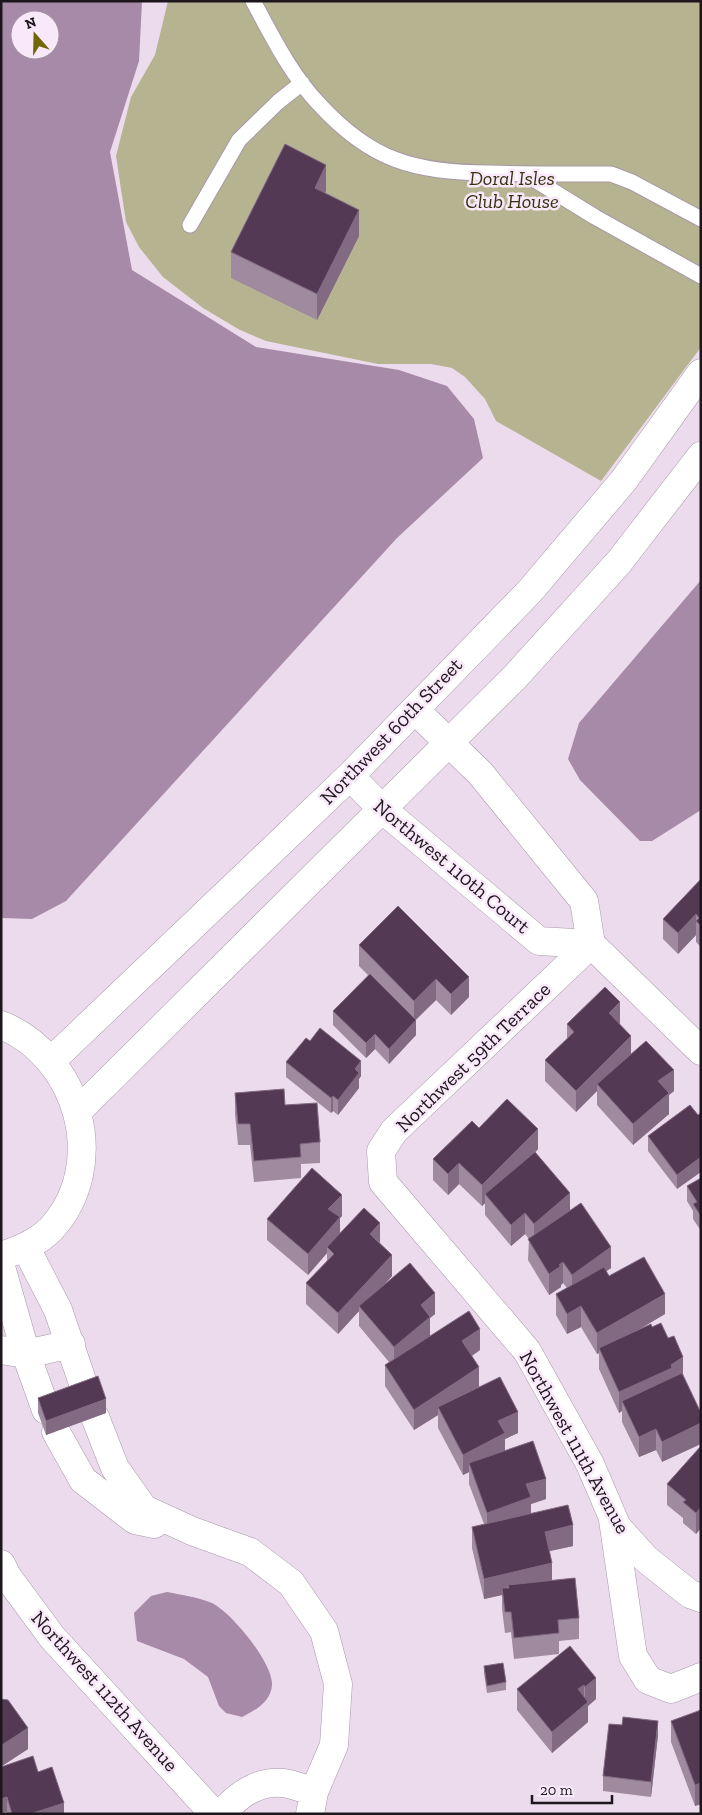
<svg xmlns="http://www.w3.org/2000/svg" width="702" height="1815" viewBox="0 0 702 1815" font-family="'Zilla Slab',serif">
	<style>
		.green { fill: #b5b390 }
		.water { fill: #a789a8; fill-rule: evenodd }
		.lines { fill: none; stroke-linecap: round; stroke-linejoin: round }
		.lane-casing { stroke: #a899a9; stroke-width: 17 }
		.street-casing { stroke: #a899a9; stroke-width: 29 }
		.lane { stroke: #fff; stroke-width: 15 }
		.street { stroke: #fff; stroke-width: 28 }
		.wall { fill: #a08aa0 }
		.shaded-wall { fill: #816a82 }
		.building { fill: #533954; stroke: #816a82 }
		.labels { text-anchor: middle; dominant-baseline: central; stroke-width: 5; stroke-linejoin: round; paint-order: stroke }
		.park-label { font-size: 20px; font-style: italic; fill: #35320f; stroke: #f9e8f9 }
		.street-label { font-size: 20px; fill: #1d171d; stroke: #f9e8f9 }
	</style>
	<rect width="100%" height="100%" fill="#ecdbec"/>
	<path class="green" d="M168,1h533v346l-100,134 -105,-60 -11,-22 -20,-22 -13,-9 -21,-4h-53l-112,-23 -26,-11 -37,-22 -40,-31 -24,-30 -13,-25 -10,-66 15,-59 24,-42z"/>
	<path class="water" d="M1,1h141l-3,60 -29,91 22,118 124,77 143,23 48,16 27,33 9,39 -86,80 -331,363 -34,18 -31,-1zM20,20h30v30h-30z
		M701,580v230l-49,31h-12l-60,-61 -12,-21 11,-36z
		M167,1592c15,3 31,5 45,11 20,10 61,60 60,82 -1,17 -18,26 -30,32l-16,-4 -7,-7 -11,-29 -24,-18 -47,-18 -3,-28 17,-17z"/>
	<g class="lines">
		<defs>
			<path id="lane" d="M253,1c19,35 38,74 66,103 52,57 95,68 170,69 40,1 81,1 122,1l21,8 69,37
				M527,175l68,42 106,59
				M190,225l49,-85 39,-38 24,-19"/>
			<path id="street" d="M415,710l65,63 104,128 7,43 110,107
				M350,776l32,33 157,132 52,3
				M591,944l-197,187 -13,20 2,31 144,169 63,113 27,63 29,32 44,35 11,4
				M1,1025c78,31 109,140 50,204 -14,14 -32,21 -50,27
				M51,1061l299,-285 180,-185 94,-111 77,-107
				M78,1111l437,-434 104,-115 82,-106
				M26,1248l32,62 29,85
				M1,1267l25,87 20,56
				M1,1350l25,4 45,-10
				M95,1417l20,51 29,41 48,22 58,21 41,31 33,48 14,53 -4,61 -20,47 -4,22
				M56,1432l27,48 52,40 19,4
				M613,1520l20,136 15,24 23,9 30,-12
				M1,1564l6,12 45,61 162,177
				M221,1814c16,-18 36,-34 62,-31 10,1 21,6 31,9"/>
		</defs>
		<use href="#lane" class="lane-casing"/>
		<use href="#street" class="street-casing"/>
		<use href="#lane" class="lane"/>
		<use href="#street" class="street"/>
	</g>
	<path class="wall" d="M326,191l-1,2 34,43 -42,84 -86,-42v-26z
		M701,879v68l-5,-5v-7l-18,19 -15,-15v-20z
		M398,906l71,91 -18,18 -15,-15 -20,20v15l-27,29 -14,-15 -9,9 -33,-33v-14l35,-36 -9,-9v-21z
		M620,1023l-1,1 12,30 43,37 -5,4v19l-36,31 -36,-40v-14l-21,21 -31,-31v-21l22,-21v-15z
		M286,1062l75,14 -2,3v9l-21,27 -5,-4 -2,2 -45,-36z
		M235,1093l50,12 35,37v21l-19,1v14l-47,4 -4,-37h-12l-3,-31z
		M690,1105l-13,84 -29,-38v-15z
		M479,1128l59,21 -5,6 37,55 41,58 -5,3 3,5 56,38 -29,17 16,-4 16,11 -6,124 -6,-12 -17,7 -17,-35v-11l-3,2 -20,-44v-16l-2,1 -16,-27 -14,7 -11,-19v-21l11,-6 -4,-5 -2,2v2l-12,8 -21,-35 1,-21 -4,-5 -14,12 -26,-31v-12l-3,3 -23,-22 -11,11 -15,-15v-21z
		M701,1178v53l-8,-12v-8l-6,-10v-15z
		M342,1216l-2,2v16l40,9 12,33 -9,10 52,28 -5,4v18l50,14 -8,6 7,31 39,46 -13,6v12l41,48 -15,5v10l42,32 -23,5 2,30 27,37v21l-20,2v13l-45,5 -3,-27 -6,1 -3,-24v-14l-18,4 -12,-51v-21l12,-3 -15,-40v-12l-6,3 -25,-47v-13l-24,15 -29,-44v-21l4,-3 -30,-36v-15l-21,23 -32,-30v-21l21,-22v-8l-19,22 -41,-35v-21z
		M38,1398l68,15 -60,22 -8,-22z
		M701,1446v82l-5,6 -13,-11v-5l-16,-13v-21z
		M484,1666l22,16v8l-19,3 -3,-20z
		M596,1678v21l-8,7v16l-36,31 -35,-43v-21z
		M1,1699l27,50 -26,17 -1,-2z
		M701,1710v94l-6,2 -24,-64v-21z
		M658,1735l-7,62 -48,-6v-15z
		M1,1767l37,5 26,42h-57z"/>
	<path class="shaded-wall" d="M326,165v26l-11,23v-26z
		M359,210v26l-42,84v-26z
		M696,914v21l-18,19v-21z
		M469,977v20l-18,18v-21z
		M436,979v21l-22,21v-20z
		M620,1002v21l-11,11v-21z
		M416,1020v15l-27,29v-15z
		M375,1034v15l-9,9v-15z
		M631,1036v20l-34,28v7l-21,21v-21z
		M361,1061v15l-2,3v9l-21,27v-15l17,-31z
		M674,1070v21l-5,4v19l-36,31v-21l25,-43z
		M333,1096v15l-2,2v-15z
		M538,1129v20l-49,50 -4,-5v9l-3,3v-21z
		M701,1157v15l-24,17v-14z
		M459,1163v21l-11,11v-21z
		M570,1193v21l-36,30v-20z
		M342,1195v21l-2,2v20l-13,9v6l-19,22v-21l20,-45z
		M525,1213v21l-14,12v-21z
		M380,1223v20l-10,-9z
		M611,1247v21l-39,28v-21z
		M392,1255v21l-30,32 -3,-2v5l-21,23v-21z
		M563,1262v21l-2,2v2l-12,8v-21l10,-9z
		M435,1293v21l-5,4v20l-36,29v-20l27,-42z
		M665,1294v20l-64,38 -2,-4v5l-2,1v-21z
		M581,1306v21l-14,7v-20z
		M480,1329v21l-18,12v-21z
		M683,1357v21l-61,23v10l-3,2v-21l52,-27z
		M479,1367v21l-41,19v8l-24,15v-20z
		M106,1399v14l-60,22v-14z
		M518,1412v21l-13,6v14l-36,10v9l-6,3v-20l35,-34z
		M701,1423v21l-39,18v-20z
		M656,1429v21l-17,7v-20z
		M546,1479v20l-15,5v14l-44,16v-21l39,-29z
		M701,1507v21l-5,6v-21z
		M573,1525v21l-28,6v-20z
		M552,1563v21l-50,4v7l-18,4v-20z
		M596,1678v21l-8,7v16l-36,31v-21l26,-43 6,-4v20l1,-1v-17z
		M658,1721v14l-7,62v-15z
		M28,1728v21l-26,17v-21z
		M701,1783v21l-6,2v-21z
		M7,1797v15l-6,1v-14z
		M64,1803v11h-34z"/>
	<path class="building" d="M285,144l41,21 -11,23 44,22 -42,84 -86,-42z
		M701,879v47l-5,-5 3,-3 -3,-4 -18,19 -15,-14z
		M398,906l71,71 -18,17 -15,-15 -22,22 -55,-56z
		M370,974l46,46 -27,29 -14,-15 -9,9 -33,-32z
		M605,987l15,15 -11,11 22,23 -55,55 -31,-31 29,-28 -7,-8z
		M320,1028l41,33 -6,8 4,4 -21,27 -5,-4 -2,2 -45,-36 20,-24 4,3z
		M646,1041l28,29 -16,11 11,12 -36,31 -36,-40z
		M284,1089l1,16 32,-2 3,39 -20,2 1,13 -47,4 -4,-37h-12l-3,-31z
		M507,1099l31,30 -56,56 -23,-22 -11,11 -15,-15 39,-38 7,7z
		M690,1105l8,10 3,-2v44l-24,18 -29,-39z
		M535,1152l35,41 -36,31 -9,-11 -14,12 -26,-31z
		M312,1168l30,27 -14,14 12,8 -32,37 -41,-35z
		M701,1178v38l-8,-12 4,-2 -10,-16z
		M581,1203l30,44 -39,28 -9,-13 -4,3 2,1 -12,8 -21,-35z
		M364,1208l16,15 -10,11 22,21 -54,58 -32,-30 28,-29 -7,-7z
		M644,1257l21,37 -68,39 -16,-27 -14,8 -11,-20 48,-27 5,9z
		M410,1263l25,30 -14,12 9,12 -36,30 -35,-41z
		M469,1311l11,18 -18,12 17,26 -65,43 -29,-45z
		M661,1323l7,15 6,-2 9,21 -12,8 1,3 -53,24 -20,-44 52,-24 1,3z
		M682,1373l19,40v10l-39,19 -6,-13 -17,8 -17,-36z
		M98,1376l8,23 -60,22 -8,-23z
		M500,1377l18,35 -20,9 7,12 -42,22 -25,-48z
		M533,1441l13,38 -20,5 5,13 -44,16 -18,-50z
		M701,1446v61l-5,6 -13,-11 3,-2 -19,-16z
		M568,1505l5,20 -28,7 7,31 -68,16 -12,-52z
		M575,1578l4,40 -21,2 1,13 -45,5 -3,-26h-6l-3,-24h7l-1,-3z
		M570,1646l26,32 -11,9 -1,-2 -6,4 10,13 -36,30 -35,-43z
		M503,1663l3,19 -19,4 -3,-20z
		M1,1699l7,1 20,28 -26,17 -1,-2z
		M701,1710v73l-6,2 -24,-64z
		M623,1717l35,4 -7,61 -48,-6 6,-52 13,1z
		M33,1756l5,16 14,-5 12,36 -34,11h-18l-5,-17 -6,2v-32z"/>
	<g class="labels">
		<g class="park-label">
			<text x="512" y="178">Doral Isles<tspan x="512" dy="23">Club House</tspan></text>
		</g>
		<g class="street-label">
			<text transform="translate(391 731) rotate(-46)">Northwest 60th Street</text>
			<text transform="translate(452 866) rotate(40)">Northwest 110th Court</text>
			<text transform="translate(473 1057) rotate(-44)">Northwest 59th Terrace</text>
			<text transform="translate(575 1442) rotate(61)">Northwest 111th Avenue</text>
			<text transform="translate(105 1691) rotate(48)">Northwest 112th Avenue</text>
		</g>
	</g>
	<rect width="702" height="1815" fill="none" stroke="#1d171d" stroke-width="5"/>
	<g transform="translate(35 35) rotate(340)"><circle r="24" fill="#f9e8f9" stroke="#a194a1"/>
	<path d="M0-4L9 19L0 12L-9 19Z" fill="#706700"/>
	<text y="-8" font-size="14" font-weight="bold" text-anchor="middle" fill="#1d171d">N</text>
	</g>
	<path d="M532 1795v8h80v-8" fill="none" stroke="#1d171d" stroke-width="2.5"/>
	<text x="540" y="1795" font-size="15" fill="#1d171d" stroke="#f9e8f9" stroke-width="4" paint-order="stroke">20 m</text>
</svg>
